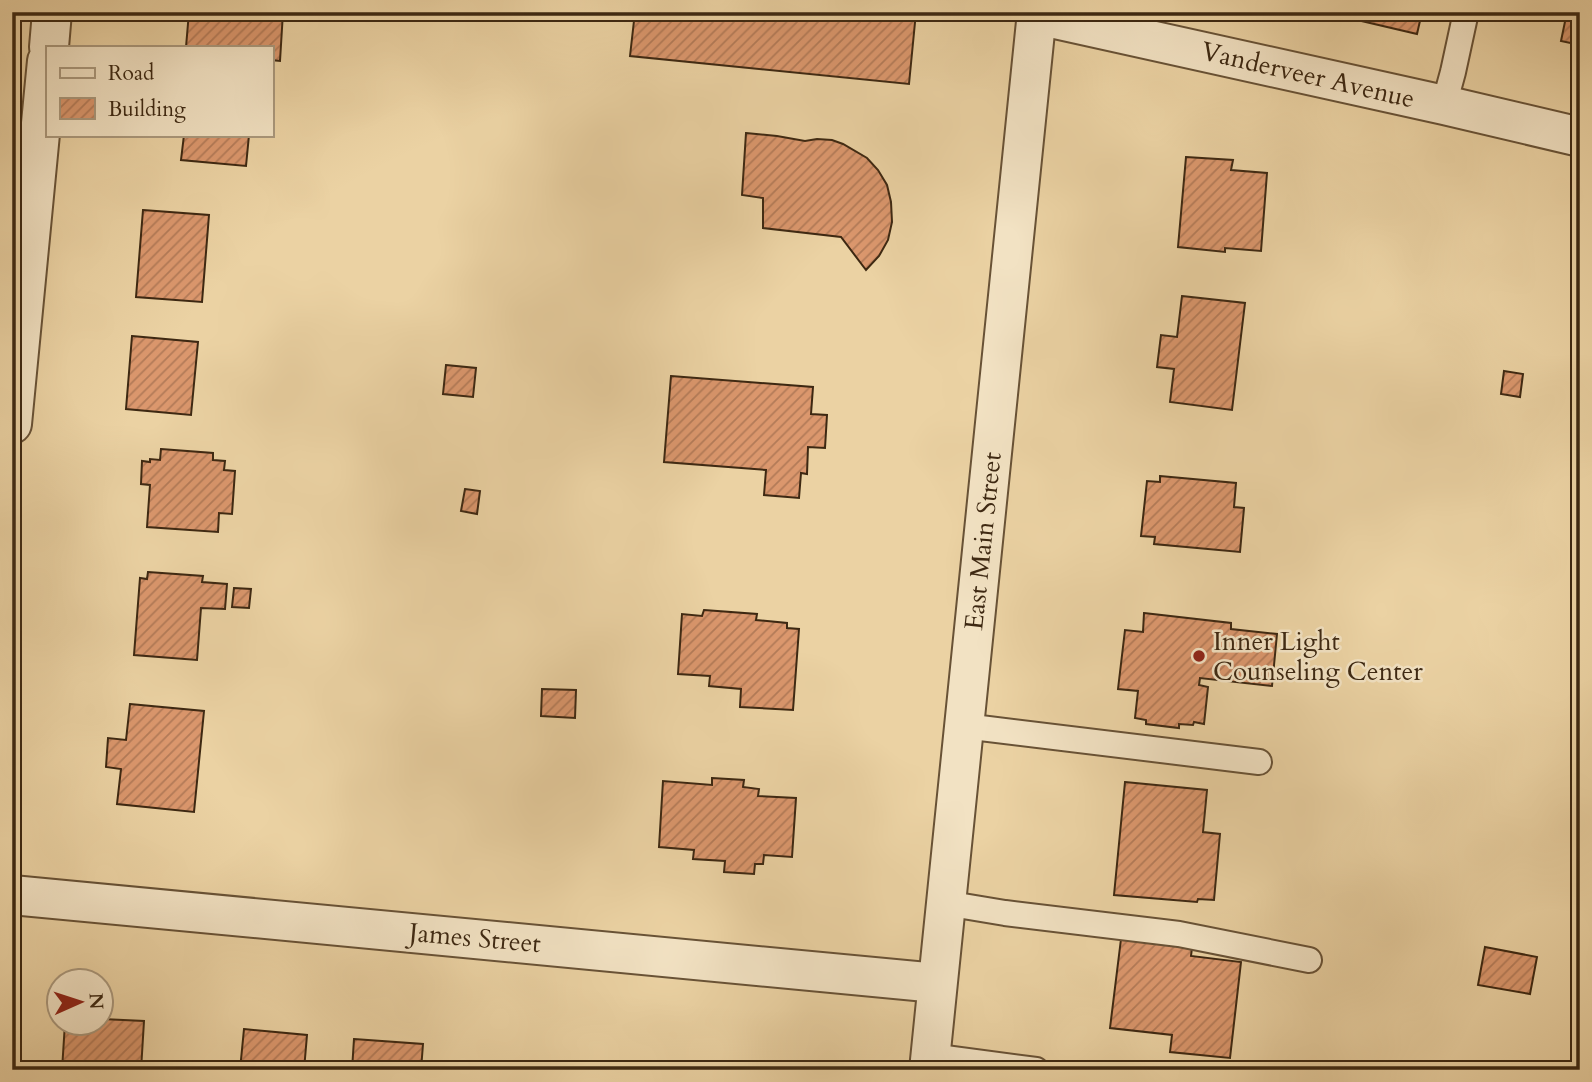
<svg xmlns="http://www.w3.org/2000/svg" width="1592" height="1082" viewBox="0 0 1592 1082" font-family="Cardo,serif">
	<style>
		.building { fill: url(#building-hatch); stroke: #3d2812; stroke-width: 2 }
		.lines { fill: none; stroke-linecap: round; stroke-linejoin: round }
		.service-casing { stroke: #685236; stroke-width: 28 }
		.minor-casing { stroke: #685236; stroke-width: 42 }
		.tertiary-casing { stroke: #685236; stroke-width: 42 }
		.service { stroke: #f2e2c3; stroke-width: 24 }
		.minor { stroke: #f2e2c3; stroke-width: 38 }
		.tertiary { stroke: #f2e2c3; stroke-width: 38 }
		.poi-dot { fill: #8f2418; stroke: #f2e2c3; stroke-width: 2.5 }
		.labels { text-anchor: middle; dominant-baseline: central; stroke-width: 5; stroke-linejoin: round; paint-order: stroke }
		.street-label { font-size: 26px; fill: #3d2812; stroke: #f2e2c3 }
		.poi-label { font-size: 26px; fill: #3d2812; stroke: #f2e2c3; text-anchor: start }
	</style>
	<defs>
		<pattern id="building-hatch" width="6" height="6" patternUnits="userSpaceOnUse" patternTransform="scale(1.75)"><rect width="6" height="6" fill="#db976d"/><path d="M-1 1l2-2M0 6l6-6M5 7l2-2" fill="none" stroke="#b37b58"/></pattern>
	</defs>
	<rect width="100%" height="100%" fill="#ebd2a3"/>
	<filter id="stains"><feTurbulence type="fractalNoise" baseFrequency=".00286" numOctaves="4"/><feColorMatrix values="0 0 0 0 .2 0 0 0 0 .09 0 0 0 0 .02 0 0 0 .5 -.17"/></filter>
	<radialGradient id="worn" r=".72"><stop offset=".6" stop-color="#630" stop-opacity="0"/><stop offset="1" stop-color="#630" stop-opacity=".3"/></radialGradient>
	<path class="building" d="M189,12h94l-3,49 -9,-1v-13h-85z
		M635,12h281l-7,72 -279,-28z
		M1323,12h99l-5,22z
		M1567,12h13v33l-19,-4z
		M746,133l31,3 28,5 12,-2 15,1 11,4 24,14 11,12 9,15 4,17 1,20 -4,18 -9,16 -13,14 -25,-33 -78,-9v-30l-21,-3z
		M184,135h65l-3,31 -65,-6z
		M1186,157l47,3 -2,10 36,3 -6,78 -36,-3v4l-47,-5z
		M143,210l66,5 -7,87 -66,-5z
		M1182,296l63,7 -13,107 -62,-8 4,-33 -17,-2 4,-32 16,2z
		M132,336l66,6 -7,73 -65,-6z
		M446,365l30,3 -3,29 -30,-3z
		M1504,371l19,3 -3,23 -19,-3z
		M671,376l142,11 -2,27 16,1 -2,33 -17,-1 -1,27 -6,-1 -2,25 -35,-3 2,-25 -102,-8z
		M161,449l52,4v7l12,1 -1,9 11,1 -3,43 -13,-1 -1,19 -71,-5 3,-42 -9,-1 1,-23 8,1v-3l10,1z
		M1160,476l76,7 -2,24 10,1 -4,44 -86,-8 1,-7 -14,-1 6,-55 13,1z
		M465,489l15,2 -3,23 -16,-3z
		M148,572l55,4 -1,6 25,2 -2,25 -24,-1 -4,52 -63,-5 6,-77 7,1z
		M234,588l17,1 -2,19 -17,-1z
		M704,610l53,4 -1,6 31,3v5l12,1 -6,81 -53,-3 1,-18 -32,-3 1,-10 -32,-2 4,-60 20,2z
		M1144,613l87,10v6l46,5 -5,52 -72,-8 -1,7 9,2 -4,37 -10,-2 -1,3 -14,-1v4l-33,-4v-4l-11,-2 3,-27 -20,-2 7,-59 18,2z
		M542,689l34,1 -1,28 -34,-2z
		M130,704l74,7 -10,101 -77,-8 4,-35 -15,-2 2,-29 18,2z
		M712,778l32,2 -1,7 16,2 -1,7 38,2 -4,59 -28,-2 -1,9h-8l-1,10 -30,-2 1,-11 -32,-2 1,-9 -35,-3 4,-66 49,4z
		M1125,782l82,8 -4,42 17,2 -6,66 -16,-1 -1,3 -83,-7z
		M1121,939l71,9 -1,8 50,6 -11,96 -60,-6 2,-17 -62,-7z
		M1485,947l52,10 -7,37 -52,-9z
		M102,1019l42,2 -3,49h-79l3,-47h37z
		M244,1029l63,6 -3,35h-64z
		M354,1039l69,5 -2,26h-69z"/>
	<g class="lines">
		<defs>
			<path id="service" d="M1444,105l9,-33 13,-60
				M964,726l295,36
				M945,903l60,10 174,21 130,26
				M930,1056l106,14"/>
			<path id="minor" d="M1037,15l407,90 136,32
				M49,47l3,-35
				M12,424l35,-363
				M12,895l925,88"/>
			<path id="tertiary" d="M929,1070l108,-1058"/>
		</defs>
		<use href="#service" class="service-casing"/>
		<use href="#minor" class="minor-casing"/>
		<use href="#tertiary" class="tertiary-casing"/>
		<use href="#service" class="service"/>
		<use href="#minor" class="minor"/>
		<use href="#tertiary" class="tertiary"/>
	</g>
	<circle class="poi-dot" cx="1199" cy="656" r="7"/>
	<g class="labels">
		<g class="street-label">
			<text transform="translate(1308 75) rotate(13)">Vanderveer Avenue</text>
			<text transform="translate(983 541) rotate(-84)">East Main Street</text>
			<text transform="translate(475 938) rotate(5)">James Street</text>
		</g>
		<g class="poi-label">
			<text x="1213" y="641">Inner Light<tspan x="1213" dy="30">Counseling Center</tspan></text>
		</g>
	</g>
	<rect width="1592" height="1082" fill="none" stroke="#ebd2a3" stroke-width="42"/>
	<rect x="14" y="14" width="1564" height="1054" fill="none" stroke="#3d2812" stroke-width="3.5"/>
	<rect x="21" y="21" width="1550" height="1040" fill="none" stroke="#3d2812" stroke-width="2"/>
	<rect x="46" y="46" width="228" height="91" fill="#f2e2c3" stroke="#aa987c" stroke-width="2"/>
	<rect x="60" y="68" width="35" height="10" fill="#f2e2c3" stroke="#aa987c" stroke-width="2"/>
	<text x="108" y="80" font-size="21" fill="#3d2812">Road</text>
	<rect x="60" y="98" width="35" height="21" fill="url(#building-hatch)" stroke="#aa987c" stroke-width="2"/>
	<text x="108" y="116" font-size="21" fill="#3d2812">Building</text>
	<g transform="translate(80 1002) rotate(87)"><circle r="33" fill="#f2e2c3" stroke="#aa987c" stroke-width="2"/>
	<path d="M0-5L12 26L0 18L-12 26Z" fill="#8f2418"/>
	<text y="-10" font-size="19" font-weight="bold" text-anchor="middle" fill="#3d2812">N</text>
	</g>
	<rect width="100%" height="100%" filter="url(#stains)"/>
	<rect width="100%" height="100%" fill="url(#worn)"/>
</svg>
